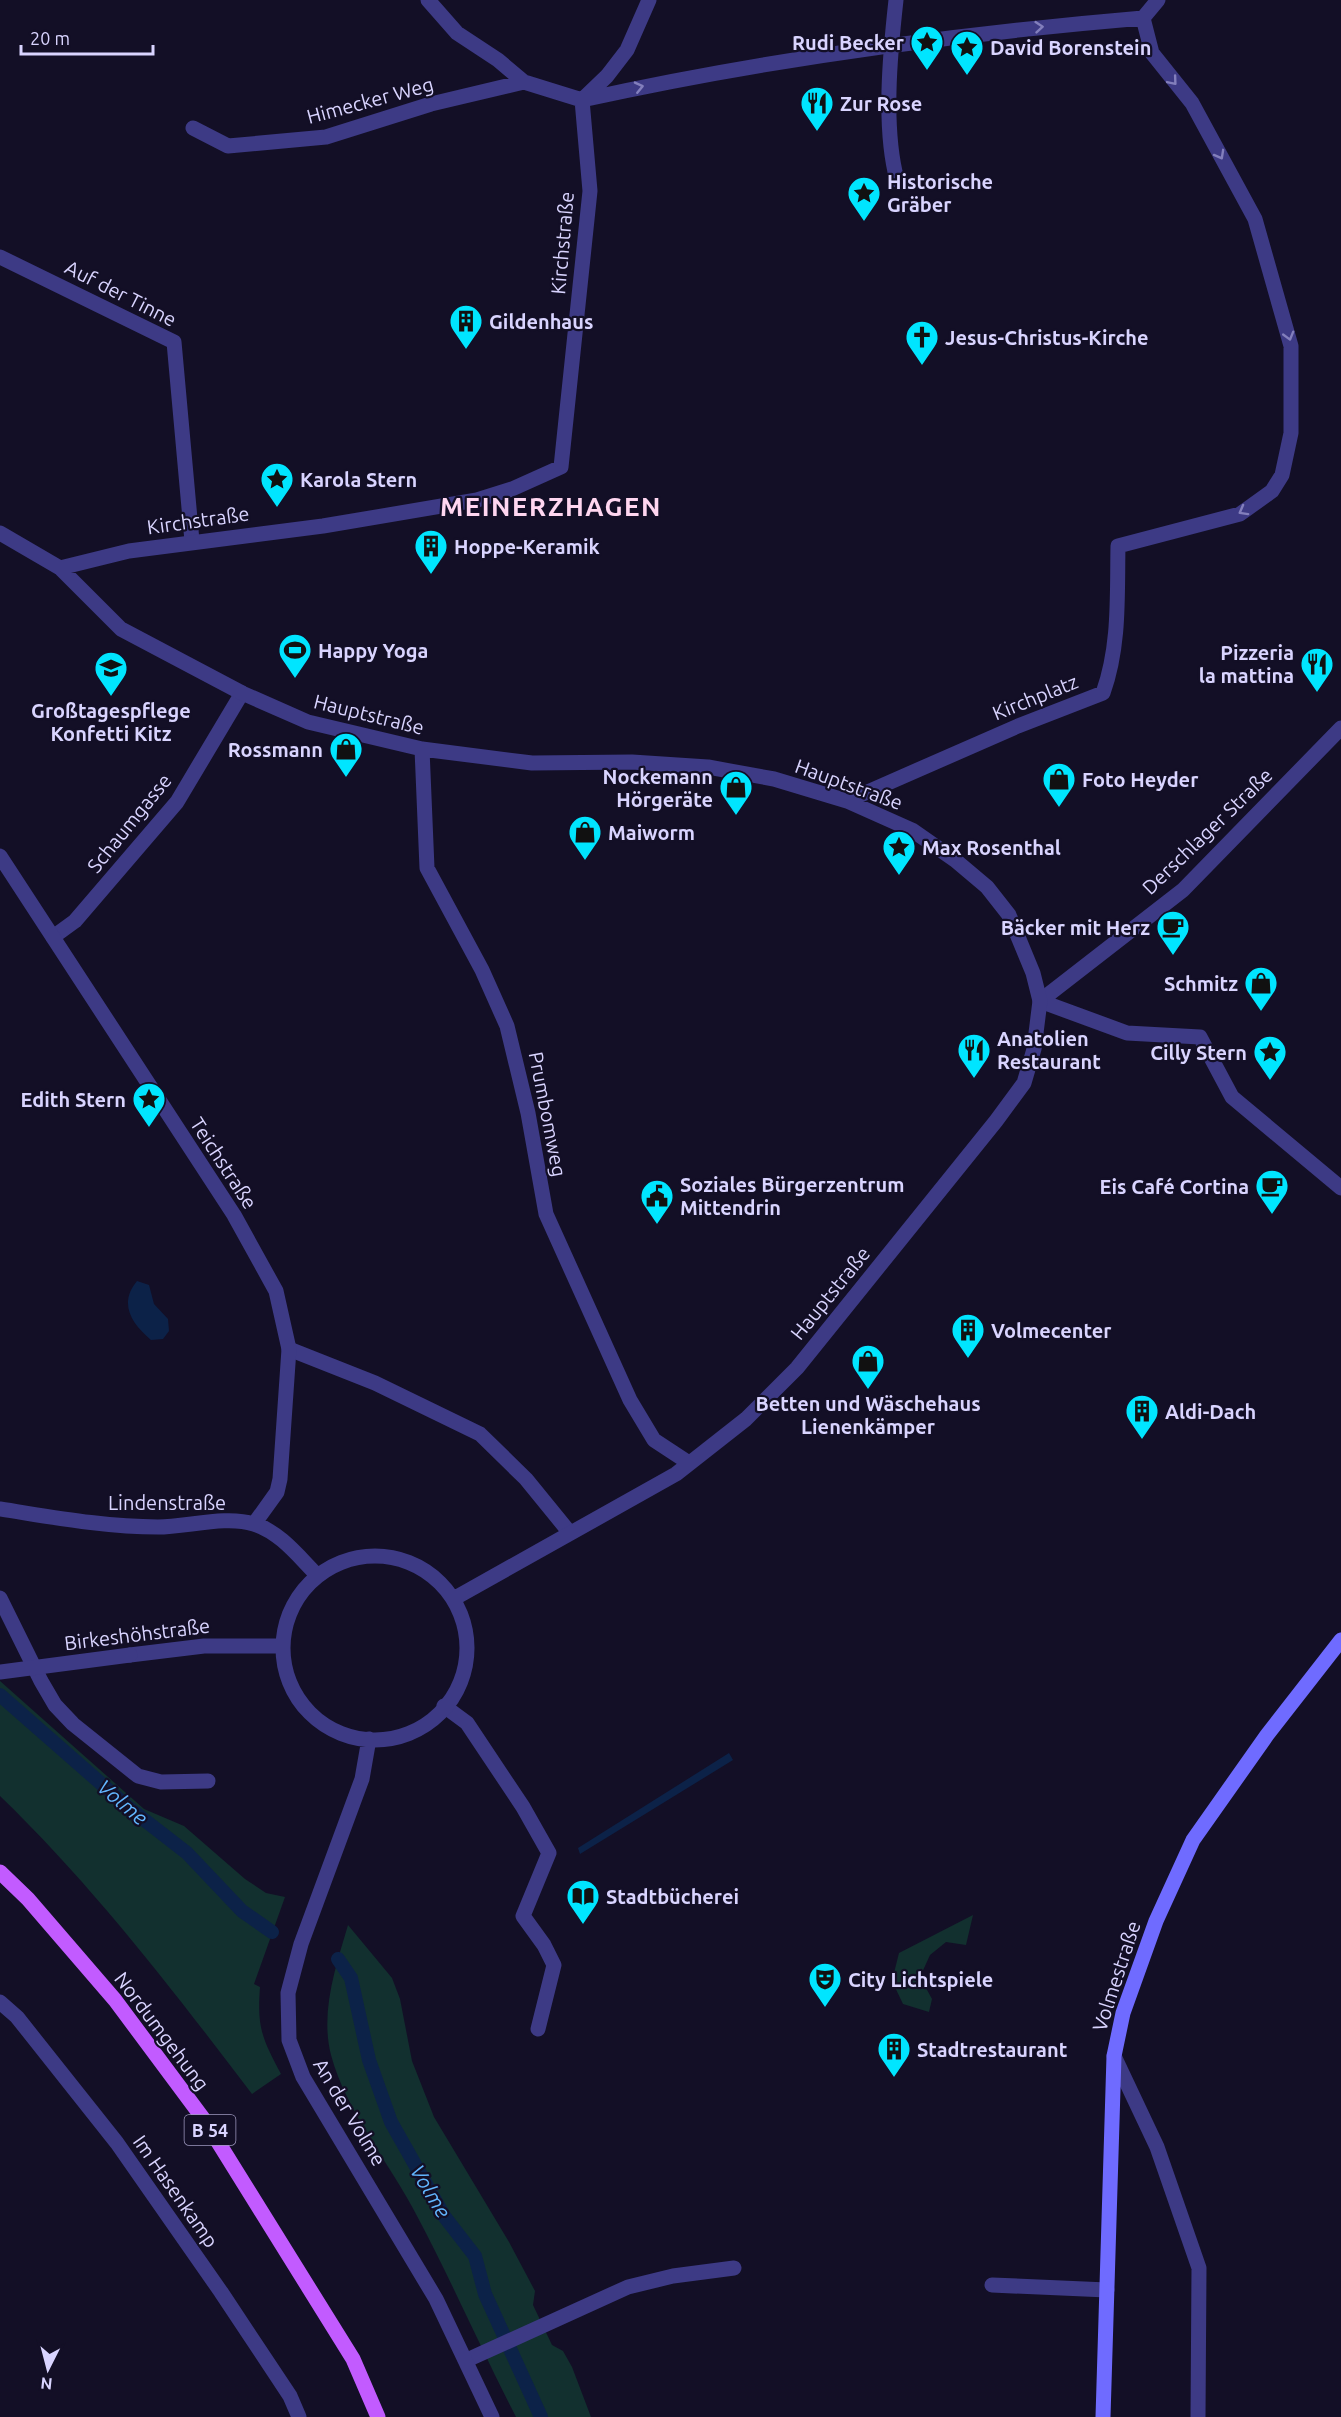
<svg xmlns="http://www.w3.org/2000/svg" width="1341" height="2417" viewBox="0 0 1341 2417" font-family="Ubuntu,sans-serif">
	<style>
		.green { fill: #12302f }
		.water { fill: #0c2248 }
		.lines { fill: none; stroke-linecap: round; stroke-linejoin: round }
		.stream { stroke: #0c2248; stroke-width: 14 }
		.service { stroke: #3d3a85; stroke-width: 15 }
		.pedestrian { stroke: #3d3a85; stroke-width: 15 }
		.minor { stroke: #3d3a85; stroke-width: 15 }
		.secondary { stroke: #6f6bff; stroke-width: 15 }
		.primary { stroke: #c25bff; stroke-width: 15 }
		.minor-bridge { stroke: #3d3a85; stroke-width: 15 }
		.oneway { stroke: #837fbc }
		.labels { text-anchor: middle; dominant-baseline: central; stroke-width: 4.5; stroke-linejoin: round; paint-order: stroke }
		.shield { fill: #130f26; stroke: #9e99be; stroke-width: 1.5 }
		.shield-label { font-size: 18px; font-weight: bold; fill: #d9d4ff }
		.poi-label { font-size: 20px; font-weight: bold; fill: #d9d4ff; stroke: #130f26; text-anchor: start }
		.street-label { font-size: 20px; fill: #d9d4ff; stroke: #130f26 }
		.water-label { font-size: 21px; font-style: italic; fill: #62b6ff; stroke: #130f26 }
		.district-label { font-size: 26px; font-weight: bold; letter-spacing: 1.5px; fill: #ffd6f0; stroke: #130f26 }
	</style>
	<rect width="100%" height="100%" fill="#130f26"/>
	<path class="green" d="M0,1681l144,128 40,17 61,53 21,14 19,4 -31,87 6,3c-3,41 2,51 21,87l-29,20c-79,-104 -158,-207 -252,-298z
		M973,1915l-7,30 -20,-3 -16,13 -10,22 12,22 -3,13 -26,-8 -11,-23 7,-28z
		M348,1925l44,53 8,21 12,62 22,56 75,125 26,49 -2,14 19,40 11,6 9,16 19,50h-75c-34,-66 -64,-135 -99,-201 -27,-53 -70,-102 -86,-161 -11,-43 5,-89 17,-130z"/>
	<path class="water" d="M137,1281l12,4 5,19 14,15 1,12 -6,8 -12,1c-19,-16 -33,-36 -14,-59z
		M729,1753l4,7 -153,94 -2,-6z"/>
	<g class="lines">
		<path class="stream" d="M0,1695l129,113 58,45 55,58 30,21
			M338,1959l13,19 18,82 22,62 53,94 31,40 10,38 56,123"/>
		<path class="service" d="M896,0c-6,54 -13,128 1,180
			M0,257l174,85 18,199
			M53,937l22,-16 102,-119 65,-109
			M289,1349l86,34 105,51 46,45 44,54
			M0,1598l41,83 14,24 18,19 65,52 23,6 47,-1
			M444,1706l23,17 56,84 26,46 -26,63 21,29 10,20 -16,64
			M992,2285l115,5
			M467,2360l161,-73 45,-11 61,-8"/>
		<path class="pedestrian" d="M1040,1001l143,-111 158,-162
			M1040,1001l87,32 73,4 32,60 109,91"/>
		<path class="minor" d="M428,0l29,33 41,27 26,22 58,18
			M582,100c185,-41 373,-66 561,-82l15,-18
			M582,100l25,-24 20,-26 22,-50
			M193,128l35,18 98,-9 105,-33 93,-22
			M0,533l60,35 61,61 121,64 66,29 114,27 110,14 100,-1 76,5 66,12 73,22 65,29 43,30 32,27 22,28 24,58 7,28 -6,48 -10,34 -28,38 -199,247 -51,51 -70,55 -221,124
			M60,568l69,-17 194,-25 154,-26 35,-11 49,-22 29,-276 -8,-91
			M422,749l5,119 55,102 25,56 21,87 18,101 84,186 24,40 35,23
			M847,801l171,-75 85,-33c17,-47 14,-98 15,-147l122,-32 32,-23 10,-16 9,-42v-87l-36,-127 -63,-116 -40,-50 -9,-35
			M0,856l234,359 42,76 13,58 -9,130 -3,13 -23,32
			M0,1509c52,8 105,18 158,18 29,0 68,-12 96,-3 26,8 45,33 63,51
			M283 1648a92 92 0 1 1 184 0a92 92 0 1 1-184 0Z
			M130,1655l74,-9h76
			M369,1739l-7,40 -61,165 -13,49 1,47 14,37 133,222 56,118
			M0,2002l17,15 100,126 104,149 69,104 9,21
			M1114,2056l43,91 42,121 -1,149"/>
		<path class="secondary" d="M1103,2417l11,-361 9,-43 33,-92 37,-81 74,-105 74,-95"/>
		<path class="primary" d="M0,1872l28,27 87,101 90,121 148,238 25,58"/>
		<path class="minor-bridge" d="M0,1672l130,-17"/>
	</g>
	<defs><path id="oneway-chevron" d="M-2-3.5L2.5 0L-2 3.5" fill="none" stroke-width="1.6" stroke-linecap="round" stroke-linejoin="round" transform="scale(1.5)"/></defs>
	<g class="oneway">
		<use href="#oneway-chevron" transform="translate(1039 27) rotate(-5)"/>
		<use href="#oneway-chevron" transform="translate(1173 81) rotate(50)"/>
		<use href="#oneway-chevron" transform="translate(639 87) rotate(-13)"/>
		<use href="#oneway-chevron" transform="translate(1220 155) rotate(61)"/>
		<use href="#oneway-chevron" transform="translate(1289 336) rotate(74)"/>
		<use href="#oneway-chevron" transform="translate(1243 511) rotate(151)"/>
	</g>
	<defs>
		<symbol id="sight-pin" viewBox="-11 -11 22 30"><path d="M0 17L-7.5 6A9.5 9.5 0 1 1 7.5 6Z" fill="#00e5ff" stroke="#130f26"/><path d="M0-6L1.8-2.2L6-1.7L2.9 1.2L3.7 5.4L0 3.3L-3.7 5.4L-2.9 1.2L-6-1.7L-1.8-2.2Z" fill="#111"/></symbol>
		<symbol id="restaurant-pin" viewBox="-11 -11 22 30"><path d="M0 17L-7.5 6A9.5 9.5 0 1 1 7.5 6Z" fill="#00e5ff" stroke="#130f26"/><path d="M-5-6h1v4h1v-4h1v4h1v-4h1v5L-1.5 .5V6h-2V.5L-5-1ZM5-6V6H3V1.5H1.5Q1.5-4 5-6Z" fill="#111"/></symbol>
		<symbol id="building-pin" viewBox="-11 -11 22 30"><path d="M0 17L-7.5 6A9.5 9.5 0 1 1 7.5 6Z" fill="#00e5ff" stroke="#130f26"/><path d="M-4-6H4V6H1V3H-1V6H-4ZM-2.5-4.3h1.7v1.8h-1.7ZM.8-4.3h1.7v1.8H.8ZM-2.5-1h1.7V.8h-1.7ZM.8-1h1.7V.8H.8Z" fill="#111"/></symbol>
		<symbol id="church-pin" viewBox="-11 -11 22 30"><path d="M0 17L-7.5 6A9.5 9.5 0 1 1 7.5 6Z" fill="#00e5ff" stroke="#130f26"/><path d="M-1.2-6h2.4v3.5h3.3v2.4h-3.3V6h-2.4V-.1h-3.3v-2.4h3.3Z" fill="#111"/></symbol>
		<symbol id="stadium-pin" viewBox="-11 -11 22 30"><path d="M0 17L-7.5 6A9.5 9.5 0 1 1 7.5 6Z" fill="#00e5ff" stroke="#130f26"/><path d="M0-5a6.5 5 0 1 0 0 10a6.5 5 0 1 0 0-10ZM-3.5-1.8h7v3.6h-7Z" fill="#111"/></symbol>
		<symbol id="school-pin" viewBox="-11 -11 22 30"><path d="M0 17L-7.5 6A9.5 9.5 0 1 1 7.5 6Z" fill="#00e5ff" stroke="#130f26"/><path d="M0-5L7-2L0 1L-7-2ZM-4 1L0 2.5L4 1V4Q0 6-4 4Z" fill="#111"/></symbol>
		<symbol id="shop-pin" viewBox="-11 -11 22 30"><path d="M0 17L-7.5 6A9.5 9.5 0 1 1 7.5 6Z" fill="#00e5ff" stroke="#130f26"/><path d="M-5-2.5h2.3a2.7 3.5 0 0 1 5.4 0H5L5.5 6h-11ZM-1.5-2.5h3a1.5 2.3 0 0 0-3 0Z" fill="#111"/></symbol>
		<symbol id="cafe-pin" viewBox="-11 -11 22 30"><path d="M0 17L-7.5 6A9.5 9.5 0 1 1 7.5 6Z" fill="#00e5ff" stroke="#130f26"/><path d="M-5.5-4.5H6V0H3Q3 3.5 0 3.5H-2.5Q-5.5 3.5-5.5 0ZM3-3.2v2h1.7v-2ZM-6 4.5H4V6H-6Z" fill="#111"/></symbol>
		<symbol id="civic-pin" viewBox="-11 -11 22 30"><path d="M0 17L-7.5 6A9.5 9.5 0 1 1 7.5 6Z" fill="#00e5ff" stroke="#130f26"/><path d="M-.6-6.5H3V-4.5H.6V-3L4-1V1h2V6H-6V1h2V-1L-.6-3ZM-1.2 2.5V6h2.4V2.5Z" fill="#111"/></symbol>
		<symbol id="library-pin" viewBox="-11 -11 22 30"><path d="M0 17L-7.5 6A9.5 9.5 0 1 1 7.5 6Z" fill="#00e5ff" stroke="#130f26"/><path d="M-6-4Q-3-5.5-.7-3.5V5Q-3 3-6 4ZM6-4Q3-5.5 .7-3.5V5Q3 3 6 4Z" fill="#111"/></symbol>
		<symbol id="theatre-pin" viewBox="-11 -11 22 30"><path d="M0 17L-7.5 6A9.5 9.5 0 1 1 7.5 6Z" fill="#00e5ff" stroke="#130f26"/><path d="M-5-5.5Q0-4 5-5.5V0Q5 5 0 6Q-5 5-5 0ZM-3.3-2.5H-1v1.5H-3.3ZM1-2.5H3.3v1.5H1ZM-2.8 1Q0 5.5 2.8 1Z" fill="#111"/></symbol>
	</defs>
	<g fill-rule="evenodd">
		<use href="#sight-pin" x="908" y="23" width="38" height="52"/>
		<use href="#sight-pin" x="948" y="28" width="38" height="52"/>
		<use href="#restaurant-pin" x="798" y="84" width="38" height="52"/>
		<use href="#sight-pin" x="845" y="174" width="38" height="52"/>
		<use href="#building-pin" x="447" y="302" width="38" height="52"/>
		<use href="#church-pin" x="903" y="318" width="38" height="52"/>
		<use href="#sight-pin" x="258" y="460" width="38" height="52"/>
		<use href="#building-pin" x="412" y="527" width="38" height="52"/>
		<use href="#stadium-pin" x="276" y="631" width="38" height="52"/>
		<use href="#restaurant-pin" x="1298" y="645" width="38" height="52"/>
		<use href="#school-pin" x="92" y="649" width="38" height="52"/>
		<use href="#shop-pin" x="327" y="730" width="38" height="52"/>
		<use href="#shop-pin" x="1040" y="760" width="38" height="52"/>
		<use href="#shop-pin" x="717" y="768" width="38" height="52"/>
		<use href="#shop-pin" x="566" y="813" width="38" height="52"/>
		<use href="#sight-pin" x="880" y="828" width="38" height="52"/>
		<use href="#cafe-pin" x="1154" y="908" width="38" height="52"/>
		<use href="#shop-pin" x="1242" y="964" width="38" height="52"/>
		<use href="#restaurant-pin" x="955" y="1031" width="38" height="52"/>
		<use href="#sight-pin" x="1251" y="1033" width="38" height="52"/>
		<use href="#sight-pin" x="130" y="1080" width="38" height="52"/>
		<use href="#cafe-pin" x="1253" y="1167" width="38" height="52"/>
		<use href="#civic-pin" x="638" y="1177" width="38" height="52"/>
		<use href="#building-pin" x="949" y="1311" width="38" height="52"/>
		<use href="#shop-pin" x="849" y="1342" width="38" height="52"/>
		<use href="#building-pin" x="1123" y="1392" width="38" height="52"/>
		<use href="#library-pin" x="564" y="1877" width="38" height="52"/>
		<use href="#theatre-pin" x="806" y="1960" width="38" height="52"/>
		<use href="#building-pin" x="875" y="2030" width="38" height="52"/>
	</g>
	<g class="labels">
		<rect class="shield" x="184.5" y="2115" width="51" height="30" rx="4.5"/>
		<g class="shield-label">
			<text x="210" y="2130">B 54</text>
		</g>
		<g class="poi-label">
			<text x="904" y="42" text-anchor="end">Rudi Becker</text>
			<text x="990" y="47">David Borenstein</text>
			<text x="840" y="103">Zur Rose</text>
			<text x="887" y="181">Historische<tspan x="887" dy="23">Gräber</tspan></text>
			<text x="489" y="321">Gildenhaus</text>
			<text x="945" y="337">Jesus-Christus-Kirche</text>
			<text x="300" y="479">Karola Stern</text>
			<text x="454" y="546">Hoppe-Keramik</text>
			<text x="318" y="650">Happy Yoga</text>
			<text x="1294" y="652" text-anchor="end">Pizzeria<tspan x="1294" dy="23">la mattina</tspan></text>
			<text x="111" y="710" text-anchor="middle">Großtagespflege<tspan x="111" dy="23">Konfetti Kitz</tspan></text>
			<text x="323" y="749" text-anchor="end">Rossmann</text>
			<text x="713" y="776" text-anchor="end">Nockemann<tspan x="713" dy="23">Hörgeräte</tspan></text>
			<text x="1082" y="779">Foto Heyder</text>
			<text x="608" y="832">Maiworm</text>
			<text x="922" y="847">Max Rosenthal</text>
			<text x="1150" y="927" text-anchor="end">Bäcker mit Herz</text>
			<text x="1238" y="983" text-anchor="end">Schmitz</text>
			<text x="997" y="1038">Anatolien<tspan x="997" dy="23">Restaurant</tspan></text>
			<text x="1247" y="1052" text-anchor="end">Cilly Stern</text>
			<text x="126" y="1099" text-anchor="end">Edith Stern</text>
			<text x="680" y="1184">Soziales Bürgerzentrum<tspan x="680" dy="23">Mittendrin</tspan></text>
			<text x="1249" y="1186" text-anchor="end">Eis Café Cortina</text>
			<text x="991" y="1330">Volmecenter</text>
			<text x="868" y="1403" text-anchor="middle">Betten und Wäschehaus<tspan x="868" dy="23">Lienenkämper</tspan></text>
			<text x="1165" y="1411">Aldi-Dach</text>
			<text x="606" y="1896">Stadtbücherei</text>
			<text x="848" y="1979">City Lichtspiele</text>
			<text x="917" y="2049">Stadtrestaurant</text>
		</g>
		<g class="street-label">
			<text transform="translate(370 100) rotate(-15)">Himecker Weg</text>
			<text transform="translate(562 243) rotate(-85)">Kirchstraße</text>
			<text transform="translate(121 293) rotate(27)">Auf der Tinne</text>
			<text transform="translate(198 520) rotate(-8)">Kirchstraße</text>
			<text transform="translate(1035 697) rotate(-22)">Kirchplatz</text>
			<text transform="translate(369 714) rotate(14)">Hauptstraße</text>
			<text transform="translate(849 784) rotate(20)">Hauptstraße</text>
			<text transform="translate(129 823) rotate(-51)">Schaumgasse</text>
			<text transform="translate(1207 831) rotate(-44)">Derschlager Straße</text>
			<text transform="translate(548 1114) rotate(79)">Prumbomweg</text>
			<text transform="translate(224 1163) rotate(57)">Teichstraße</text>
			<text transform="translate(830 1293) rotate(-51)">Hauptstraße</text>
			<text x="167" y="1502">Lindenstraße</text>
			<text transform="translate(137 1634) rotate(-7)">Birkeshöhstraße</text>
			<text transform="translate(1116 1976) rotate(-72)">Volmestraße</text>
			<text transform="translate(162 2031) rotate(53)">Nordumgehung</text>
			<text transform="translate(350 2112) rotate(59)">An der Volme</text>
			<text transform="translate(176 2191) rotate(55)">Im Hasenkamp</text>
		</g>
		<g class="water-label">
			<text transform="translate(123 1802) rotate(40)">Volme</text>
			<text transform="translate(431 2191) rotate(59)">Volme</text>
		</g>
		<g class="district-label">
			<text x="551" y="506">MEINERZHAGEN</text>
		</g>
	</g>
	<g transform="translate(48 2369) rotate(186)" stroke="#130f26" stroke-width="4.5" paint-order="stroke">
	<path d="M0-4.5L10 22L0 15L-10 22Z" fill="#d9d4ff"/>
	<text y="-9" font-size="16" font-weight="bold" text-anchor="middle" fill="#d9d4ff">N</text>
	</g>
	<path d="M21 45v9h132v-9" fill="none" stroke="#d9d4ff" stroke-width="3"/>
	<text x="30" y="45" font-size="18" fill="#d9d4ff" stroke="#130f26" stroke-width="4.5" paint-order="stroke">20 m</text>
</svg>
